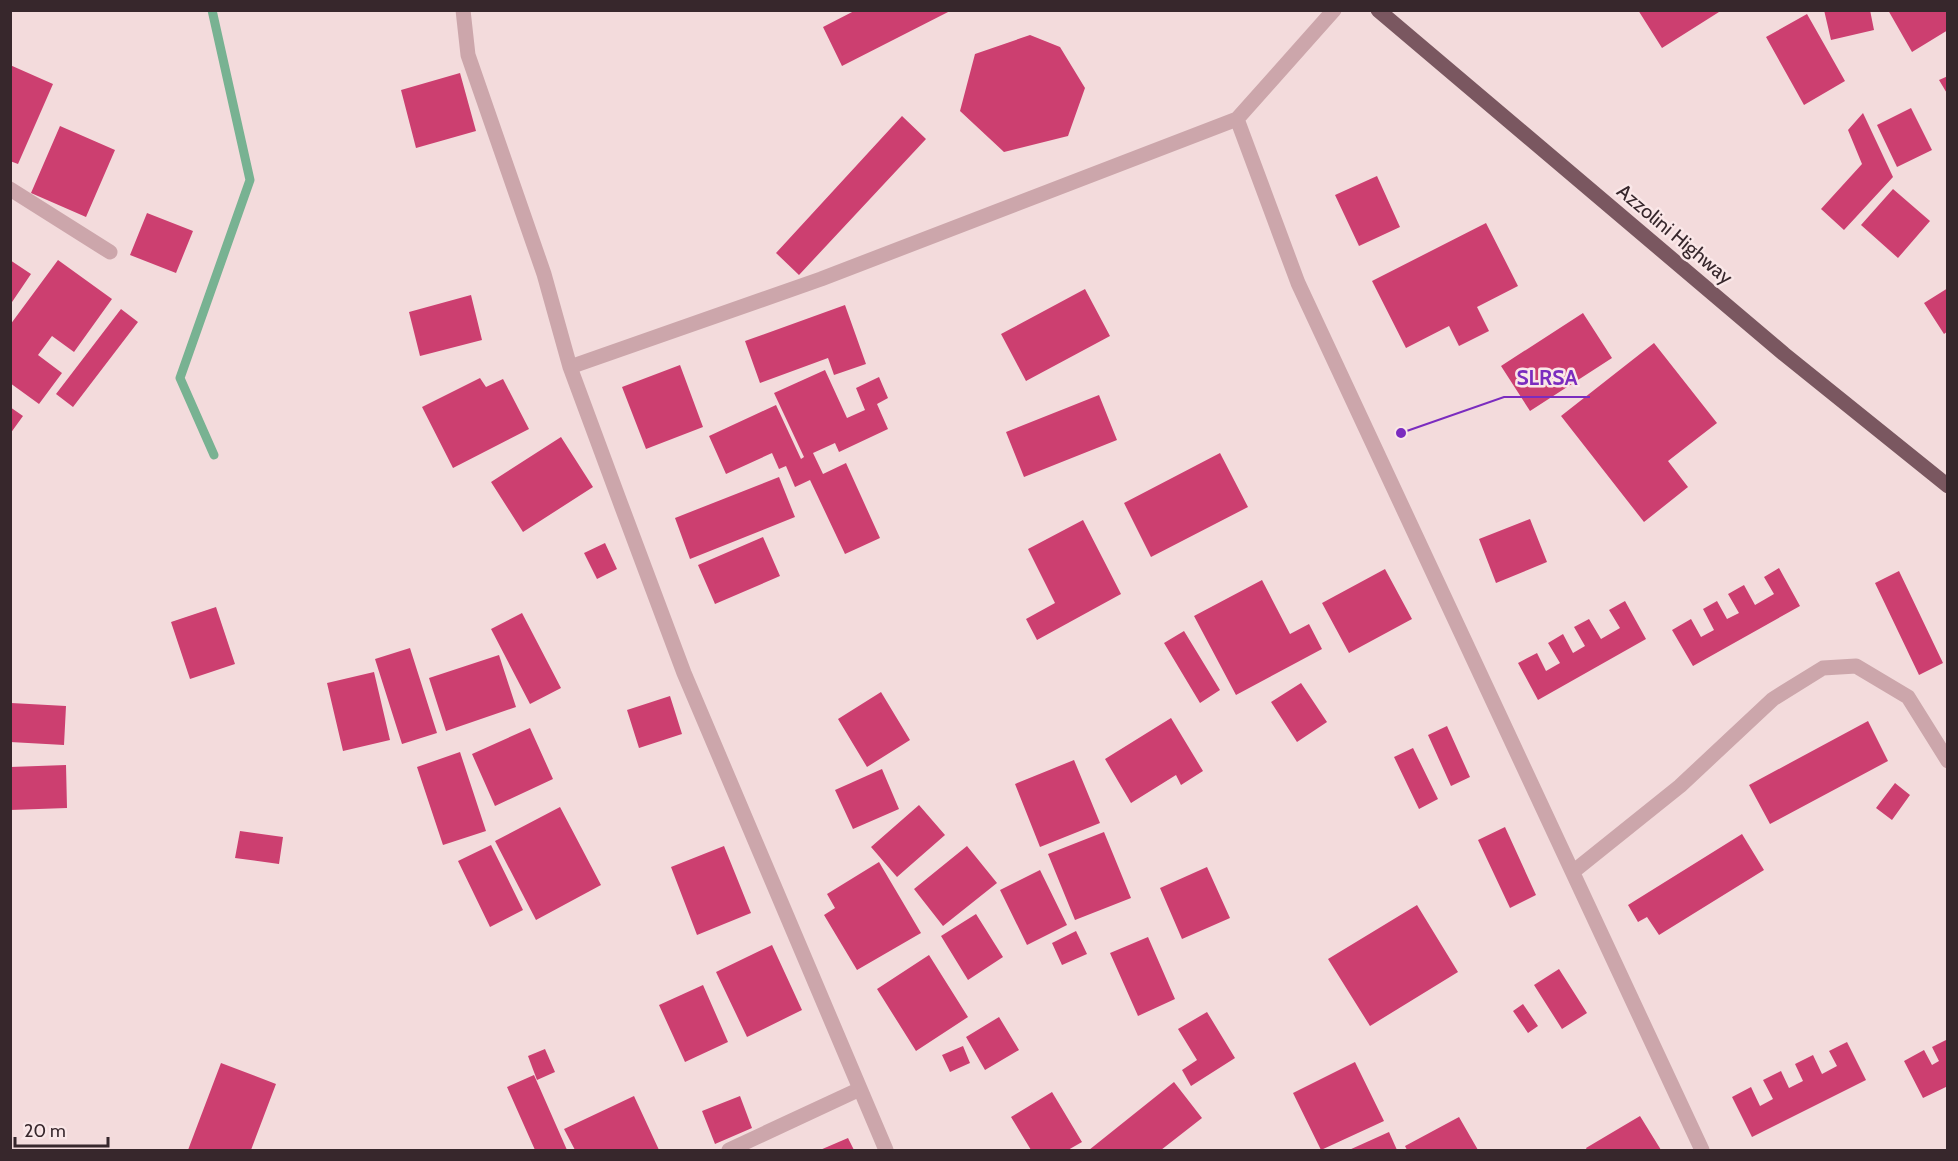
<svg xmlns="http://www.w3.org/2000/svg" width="1958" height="1161" viewBox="0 0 1958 1161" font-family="Cabin,sans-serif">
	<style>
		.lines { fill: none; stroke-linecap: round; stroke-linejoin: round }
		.stream { stroke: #78b292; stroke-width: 9 }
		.building { fill: #cc3f70 }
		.minor { stroke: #cca6ab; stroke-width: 15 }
		.major { stroke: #7a5760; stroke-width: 15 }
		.labels { text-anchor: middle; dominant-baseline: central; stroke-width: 5; stroke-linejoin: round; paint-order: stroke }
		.street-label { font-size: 20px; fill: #37272c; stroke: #fae7e8 }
		.leader { fill: none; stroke: #7b2cbf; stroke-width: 2 }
		.callout-dot { fill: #7b2cbf; stroke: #fae7e8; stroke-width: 2 }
		.callout-label { font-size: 21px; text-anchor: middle; font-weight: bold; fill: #7b2cbf; stroke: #fae7e8; stroke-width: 5; stroke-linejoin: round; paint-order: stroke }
	</style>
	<rect width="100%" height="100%" fill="#f3dbdc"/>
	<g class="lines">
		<path class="stream" d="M212,10l38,170 -70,198 34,77"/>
	</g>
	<path class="building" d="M856,10h96l-110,56 -19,-39z
		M1638,10h80l1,2 -57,36z
		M1824,10h46l4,20 -43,10z
		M1888,10h60v20l-36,22z
		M1807,14l38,67 -41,24 -38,-68z
		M1030,35l30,12 25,41 -17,48 -64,16 -44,-41 15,-57z
		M10,65l43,19 -35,80 -8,-3z
		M460,73l16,58 -60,17 -15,-58z
		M1948,76v19l-9,-15z
		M1911,108l21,42 -35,17 -20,-42z
		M1863,113l30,64 -49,53 -23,-21 41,-45 -14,-34z
		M902,116l24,23 -127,136 -23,-22z
		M60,126l55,24 -29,67 -55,-24z
		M1377,176l23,51 -41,19 -24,-51z
		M1893,189l37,32 -32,37 -37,-33z
		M147,213l46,18 -17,42 -46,-18z
		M1486,223l32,63 -41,21 12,24 -30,15 -10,-20 -43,22 -34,-67z
		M10,260l21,14 -21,31z
		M58,260l54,39 -38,53 -22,-16 -14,19 24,18 -23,31 -29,-21v-58z
		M1948,288v43l-4,3 -20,-31z
		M1085,289l25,47 -84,45 -25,-47z
		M471,295l11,45 -62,16 -11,-44z
		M845,305l21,59 -32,11 -6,-17 -68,25 -15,-42z
		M121,309l17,13 -65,85 -17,-13z
		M1583,313l29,45 -82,53 -29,-45z
		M1654,343l63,80 -49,38 20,26 -44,35 -83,-106z
		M680,365l23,62 -57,22 -24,-62z
		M825,370l22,48 18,-8 -9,-22 23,-11 9,21 -11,6 11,25 -49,23 -4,-9 -22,10 10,21 23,-11 34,75 -35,16 -35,-74 -15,7 -9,-21 -7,3 -7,-16 -46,21 -17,-38 67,-31 25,54 3,-2 -30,-64z
		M480,378l6,9 17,-8 26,50 -76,39 -31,-61z
		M1099,395l18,45 -93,37 -18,-45z
		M10,407l13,9 -13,18z
		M561,437l32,50 -70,45 -32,-50z
		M1220,453l28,54 -97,50 -27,-54z
		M779,477l16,40 -105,42 -15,-41z
		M1530,519l17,43 -51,21 -17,-44z
		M1083,520l38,74 -84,46 -11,-21 29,-16 -27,-54z
		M763,537l17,39 -65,28 -17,-39z
		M605,543l12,26 -20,10 -13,-26z
		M1779,568l21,38 -107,60 -21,-36 19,-11 10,18 13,-7 -11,-21 14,-8 10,18 12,-6 -11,-19 16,-9 11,20 19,-11 -10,-17z
		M1385,569l27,50 -63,34 -27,-50z
		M1899,571l44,92 -24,12 -44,-92z
		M1262,580l28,54 19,-10 13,25 -86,46 -42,-79z
		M1625,601l21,38 -108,61 -20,-37 19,-10 9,18 14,-8 -12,-20 15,-9 10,19 12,-7 -11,-19 15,-8 12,20 19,-11 -11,-18z
		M216,607l19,57 -45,15 -19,-57z
		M522,613l39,75 -31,16 -39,-75z
		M1184,631l36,59 -20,13 -36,-60z
		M410,648l27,85 -35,11 -27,-85z
		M499,655l17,52 -70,24 -17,-53z
		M374,672l16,68 -47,11 -16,-68z
		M1301,683l26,39 -30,20 -26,-40z
		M881,692l29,48 -43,27 -29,-48z
		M670,696l12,38 -43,14 -12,-38z
		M11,703l55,3 -2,39 -54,-3z
		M1171,718l32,53 -22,14 -5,-10 -45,28 -26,-44z
		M1868,721l20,40 -118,63 -21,-39z
		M1447,726l23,51 -19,9 -23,-51z
		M530,728l23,51 -58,27 -23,-52z
		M1413,748l25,51 -19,10 -25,-52z
		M460,752l26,79 -43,14 -26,-78z
		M1074,760l26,63 -60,24 -25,-63z
		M66,765l1,43 -57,2v-43z
		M882,769l17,40 -46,20 -18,-39z
		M1895,783l15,12 -18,25 -16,-12z
		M919,805l26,30 -48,42 -26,-30z
		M560,807l41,78 -65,35 -41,-79z
		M1505,827l31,68 -26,13 -32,-68z
		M240,831l43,6 -4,27 -44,-6z
		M1104,832l27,66 -56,22 -27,-66z
		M1742,834l22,36 -105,65 -12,-18 -9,5 -10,-17z
		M491,845l32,65 -33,17 -32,-66z
		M724,846l27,67 -54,22 -26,-68z
		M967,846l30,37 -54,43 -29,-37z
		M879,862l42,71 -64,37 -33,-55 11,-7 -8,-14z
		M1207,867l23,51 -48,21 -22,-51z
		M1040,870l27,55 -40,20 -27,-55z
		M1417,905l41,67 -88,54 -42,-67z
		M976,914l27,43 -35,23 -27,-44z
		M1076,931l11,23 -25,11 -10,-22z
		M1148,937l27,62 -37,17 -28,-63z
		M772,945l30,65 -55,27 -31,-65z
		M929,955l39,62 -52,34 -39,-62z
		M1559,969l28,44 -25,16 -28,-44z
		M703,985l25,57 -43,20 -26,-57z
		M1523,1004l15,22 -10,7 -15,-22z
		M1207,1012l28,46 -44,28 -9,-16 15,-10 -19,-31z
		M999,1017l20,33 -34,20 -19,-33z
		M1948,1039v47l-25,12 -19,-37 20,-11 8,15 7,-4 -7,-14z
		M1847,1042l19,38 -114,57 -20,-40 19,-10 9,19 13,-7 -10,-19 18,-9 8,17 14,-7 -8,-17 18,-9 9,19 15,-8 -8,-15z
		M963,1046l7,17 -20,9 -8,-17z
		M545,1049l10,23 -18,8 -9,-24z
		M1355,1062l29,59 -63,29 -28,-57z
		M221,1063l55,21 -25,66h-63z
		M534,1075l33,75h-32l-28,-63z
		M1174,1082l28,36 -41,32h-72z
		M1052,1092l30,50 -14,8h-37l-20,-33z
		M634,1096l25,54h-84l-11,-21z
		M740,1096l12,32 -37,16 -13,-33z
		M1640,1116l21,34h-74l-1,-2z
		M1459,1117l19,33h-71l-2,-4z
		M1389,1132l8,18h-48z
		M848,1138l6,12h-34z"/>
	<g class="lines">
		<path class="minor" d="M463,10l5,45 76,219 26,93 50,135 64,171 202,477
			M1237,119l61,164 404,867
			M10,189l100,63
			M570,367l251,-88 416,-160 97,-109
			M1574,871l106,-85 93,-87 50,-31 33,-2 52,31 40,64
			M729,1150l131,-61"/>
		<path class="major" d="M1378,10l406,344 164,132"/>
	</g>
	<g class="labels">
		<g class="street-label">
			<text transform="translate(1675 234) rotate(40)">Azzolini Highway</text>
		</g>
	</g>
	<path class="leader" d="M1401 433L1504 397H1590"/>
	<circle class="callout-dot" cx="1401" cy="433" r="6"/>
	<g class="callout-label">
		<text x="1547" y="385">SLRSA</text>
	</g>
	<rect width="1958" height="1161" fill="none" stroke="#37272c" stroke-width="24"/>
	<path d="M15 1137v9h93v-9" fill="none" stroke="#37272c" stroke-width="3"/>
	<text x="24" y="1137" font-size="18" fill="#37272c" stroke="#fae7e8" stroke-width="4.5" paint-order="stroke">20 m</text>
</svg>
